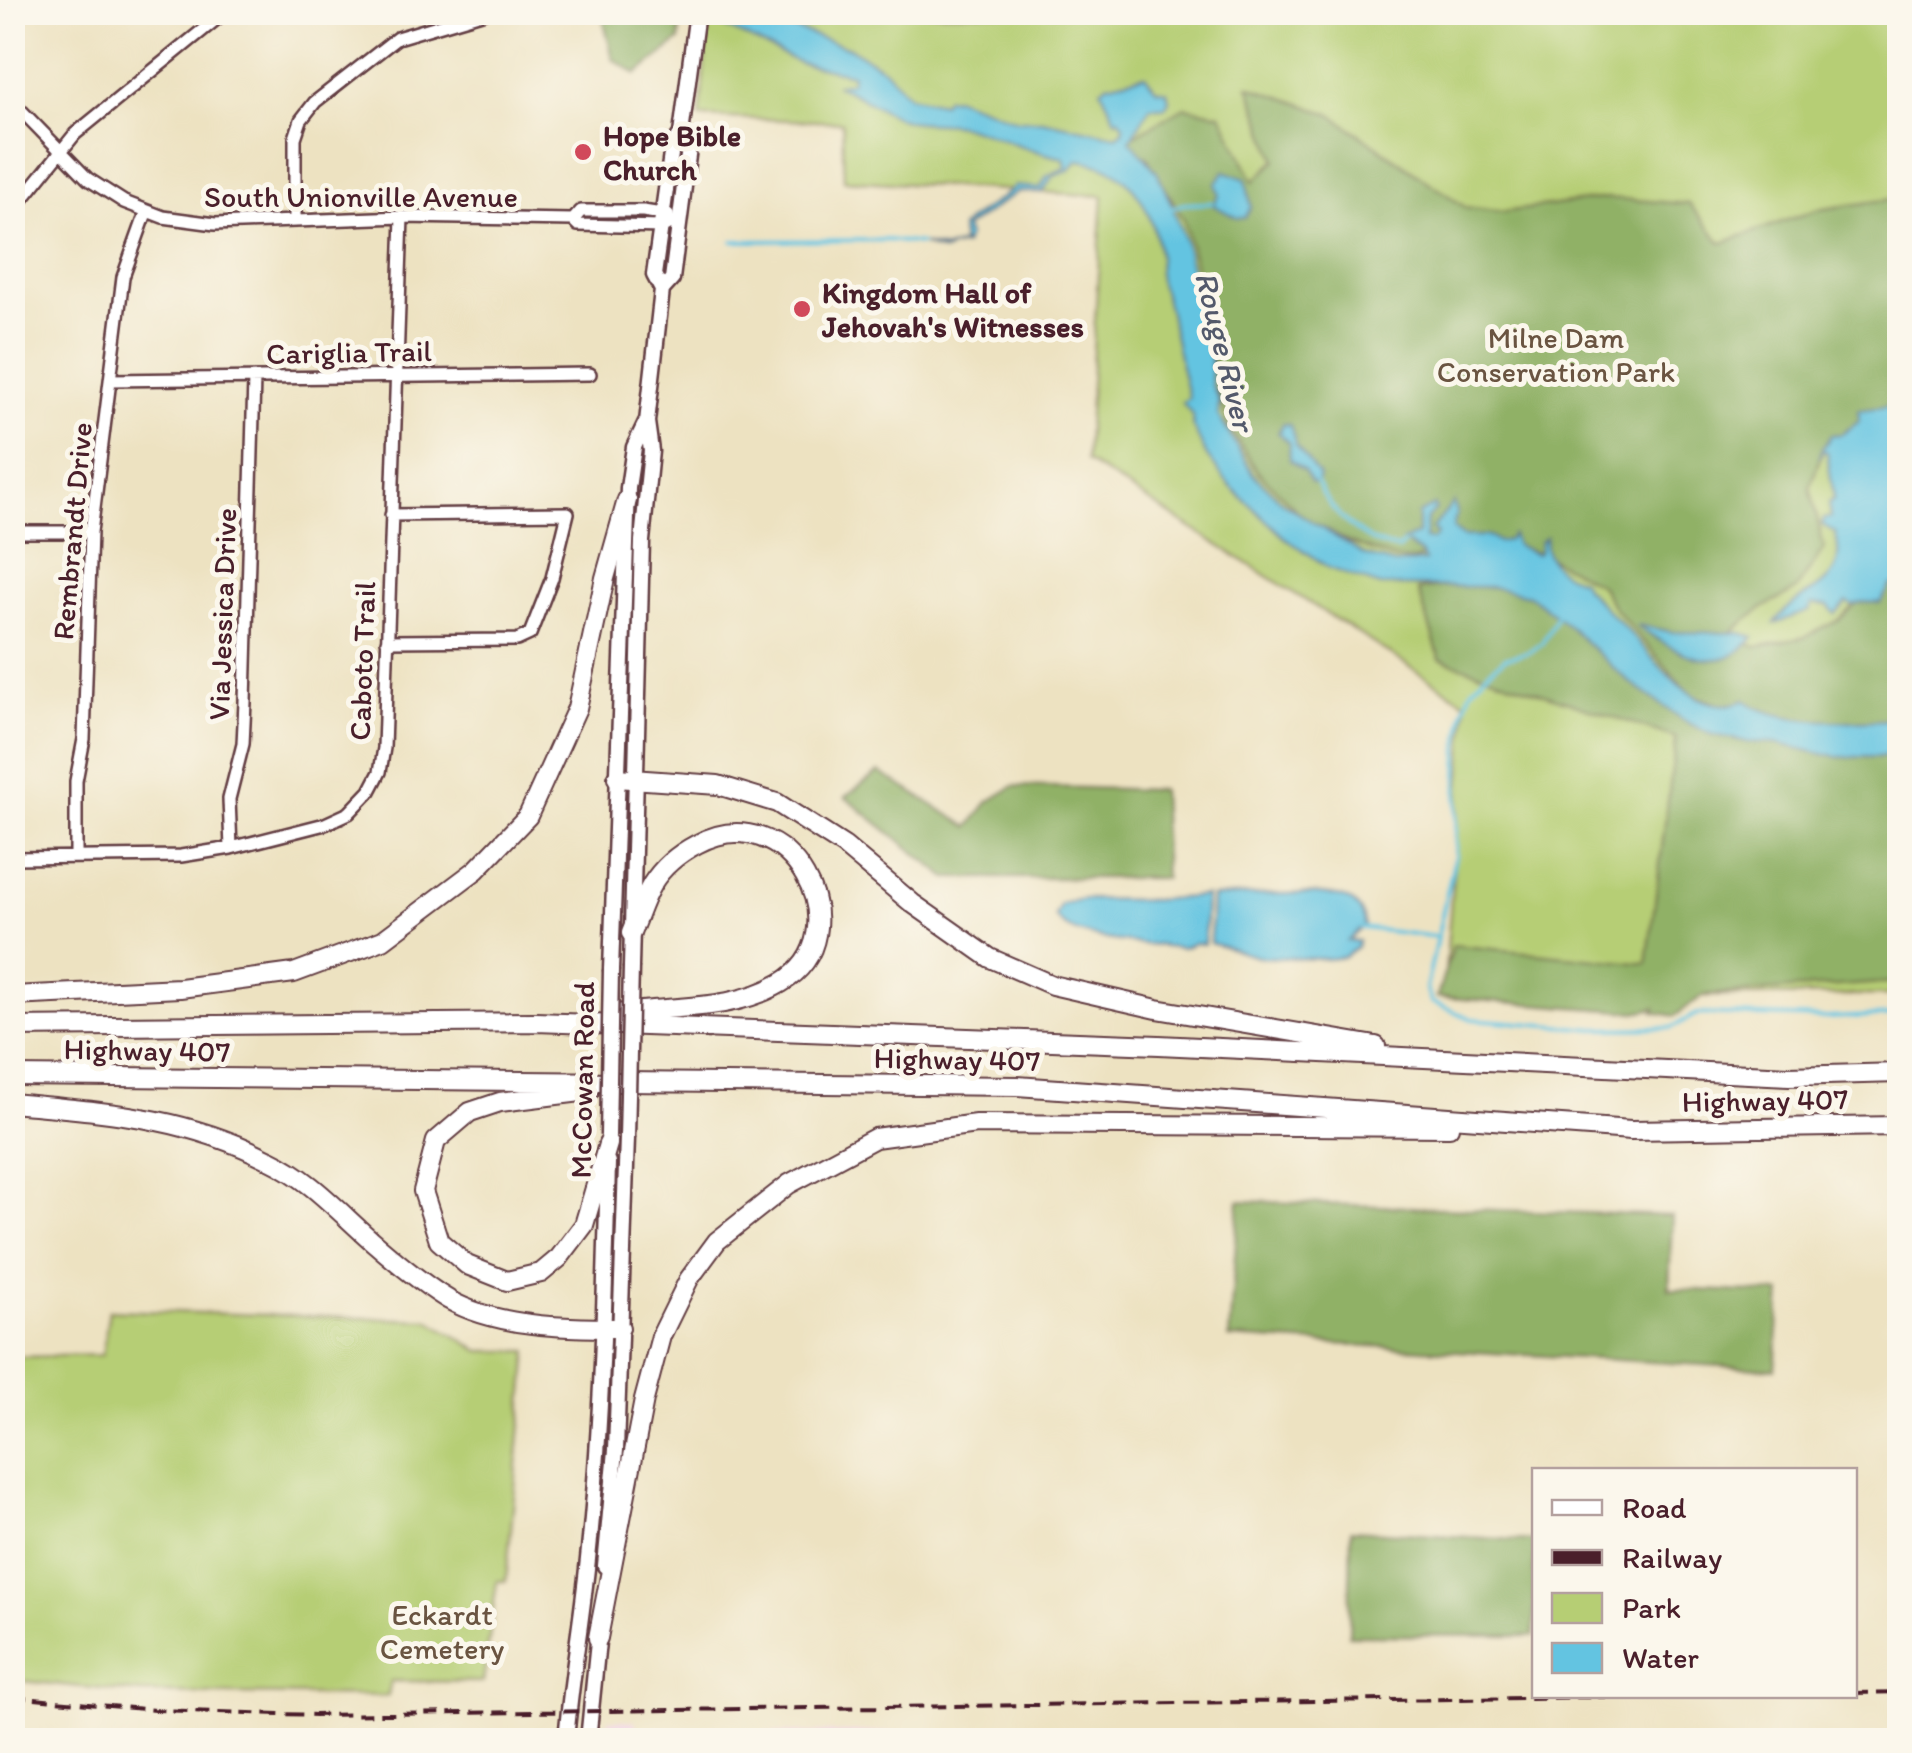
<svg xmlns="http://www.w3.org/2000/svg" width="1912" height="1753" viewBox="0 0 1912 1753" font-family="Itim,sans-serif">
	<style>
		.built { fill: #f0d0e4 }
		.green { fill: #b6ce74; stroke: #807650; stroke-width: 2.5 }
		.forest { fill: #90b166; stroke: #6d6848; stroke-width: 2.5 }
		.water { fill: #63c4e1; stroke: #567286; stroke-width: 2.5 }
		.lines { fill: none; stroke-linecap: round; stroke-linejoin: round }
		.stream { stroke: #63c4e1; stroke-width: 4 }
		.minor-casing { stroke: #623c42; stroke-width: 16 }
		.major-casing { stroke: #623c42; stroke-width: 19 }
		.highway-casing { stroke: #623c42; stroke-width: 22 }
		.minor { stroke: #fff; stroke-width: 11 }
		.major { stroke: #fff; stroke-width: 14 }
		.highway { stroke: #fff; stroke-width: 18 }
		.rail { stroke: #4a1f2b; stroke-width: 4; stroke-dasharray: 15 8; stroke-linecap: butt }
		.major-bridge-casing { stroke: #623c42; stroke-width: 19; stroke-linecap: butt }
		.major-bridge { stroke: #fff; stroke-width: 14 }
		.poi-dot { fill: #d1495b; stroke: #fbf7ec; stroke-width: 4 }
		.labels { text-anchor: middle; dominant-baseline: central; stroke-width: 10; stroke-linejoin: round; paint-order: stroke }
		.poi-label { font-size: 30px; font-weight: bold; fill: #4a1f2b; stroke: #fbf7ec; text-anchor: start }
		.street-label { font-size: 30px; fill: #4a1f2b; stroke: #fbf7ec }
		.park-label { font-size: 30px; fill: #6a5441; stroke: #fbf7ec }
		.water-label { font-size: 32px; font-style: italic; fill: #53596b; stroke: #fbf7ec }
	</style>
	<rect width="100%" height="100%" fill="#fbf7ec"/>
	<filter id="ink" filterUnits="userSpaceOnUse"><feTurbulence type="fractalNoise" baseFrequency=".01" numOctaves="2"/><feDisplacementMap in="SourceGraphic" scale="20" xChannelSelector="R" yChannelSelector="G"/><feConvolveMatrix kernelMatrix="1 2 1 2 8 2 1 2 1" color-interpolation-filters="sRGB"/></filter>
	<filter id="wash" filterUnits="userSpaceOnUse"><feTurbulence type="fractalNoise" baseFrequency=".0048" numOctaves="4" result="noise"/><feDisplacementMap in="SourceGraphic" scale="40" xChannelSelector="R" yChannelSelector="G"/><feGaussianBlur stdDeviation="2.25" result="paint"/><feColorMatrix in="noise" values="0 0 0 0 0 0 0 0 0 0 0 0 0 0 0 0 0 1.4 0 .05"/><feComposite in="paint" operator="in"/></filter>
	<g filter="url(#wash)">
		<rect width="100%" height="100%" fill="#ede2c1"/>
		<path class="built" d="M608,1720l27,1 1,13 274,-2 -1,8h-304z"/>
		<path class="green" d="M709,13h1190v982l-456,3 24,-295 -381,-242 17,-265 -259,-16 -2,-58 -142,-5z
			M109,1310l320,10 51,31h48l-22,230h-9l-14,101 -92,-1 -3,15 -247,-3 -128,-13v-323l89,-2z"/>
		<path class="forest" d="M602,13h79l-2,28 -42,33 -24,-15z
			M1249,86l81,28 135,93 39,5 103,-14 82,6 33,39 94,-33 83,-12v204l-19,16 -56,28 -14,41 14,61 -28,42 -35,19 -31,25 2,5 25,8 48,-10 34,-17 31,-31 29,-18v156l-111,4 -98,-37 -75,-85 -15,-24 -52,-28 -35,-12h-66l-34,16 -19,-2 -46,-17 -45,-25 -46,-46 -27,-42 -11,-31 -15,-96 -20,-82 -37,-63 -34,-10 72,-40 36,7 33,67 22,-21z
			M1508,577l28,8 102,100 261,66v231l-195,13 -29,21 -21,-4 2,-4 -20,4 -199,-15 16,-52 194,19 29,-226 -236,-79 -22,-69z
			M879,772l90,55 19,-25 26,-16 147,4 4,88h-218l-102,-81z
			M1239,1201l433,15 -3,73 112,4 -6,76 -546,-31z
			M1351,1530l183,11v95l-185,-1z"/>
		<path class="water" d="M695,13h75l12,12 68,23 34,21 25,27 33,7 3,-5 9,-1 63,23h25l75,16 6,-5 1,-6 -5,-7 -3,2 -15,-31 6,-5 38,-9 11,14 11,2 2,9 -4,7h-15l-20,33 27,32 16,36 12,33 25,117 2,27 7,16 -1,14 35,59 30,29 81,52 31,9 30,-3 -5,-8 -17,-12 15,-7v-20l16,-8 2,4 -9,8 -2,21 7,1 5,-6 -5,-5 22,-27 3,10 -4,16 10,8h27l8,6 10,-2 4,-5 4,10 19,9 4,-1 2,-12 5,-4c-4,23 15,38 35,43l4,8c15,15 30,30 45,45 28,29 68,89 115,67 33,26 112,22 154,19v34l-20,4h-44l-59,-14 -28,-1 -38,-8 -25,-13 -56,-39 -64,-59 -36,-28 -37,-8 -112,-1 -51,-18 -45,-31 -54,-51 -23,-30 -14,-29v-11l-11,-14 7,-4c-10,-34 -15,-70 -25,-104 -1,-5 -5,-9 -5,-14 -2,-7 0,-16 0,-23 -6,-50 -29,-92 -82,-97l-7,10 -18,7 -9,15h-26l-52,36 3,9 -4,8 -12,2 -8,5 -23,-8 23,5 18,-5 -1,-16c15,-18 38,-24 54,-42l25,2 7,-12 19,-8 -2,-10c-36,-6 -68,-24 -104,-33 -18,-4 -37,0 -55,-5 -25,-7 -44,-27 -70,-35l16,-3 1,-8 -52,-11z
			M1224,171l22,8 5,28 -6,11h-8l-24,-13 6,-10 -3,-11z
			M1899,400v184l-8,1 -11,18 -18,-1 -9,3 -6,-3 -12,12 -7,-8 -16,-2 -3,7 -34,12c24,-37 77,-33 60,-91l-13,-7 2,-6 7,-2 -2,-14 5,-5 -7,-46 -4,-1 -3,5c0,-9 8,-12 10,-21l12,-1 17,-13 -1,-11 27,-3z
			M1283,424l7,1 6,20 23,31 -2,7h-5l-8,-12 -14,-11 -1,-17 -11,-10z
			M1637,625l35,7 68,1 14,4c-35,44 -81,14 -117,-12z
			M1278,894c28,0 84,-8 87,31l-17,16h10l-1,6 -12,10 -17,2 -70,-2 -48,-14 2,-46z
			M1206,896l-2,48 -10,-1 -11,5c-29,-4 -114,-6 -128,-32l6,-12 21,-5 71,1z"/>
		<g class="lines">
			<path class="stream" d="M1173,208l10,-4 29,-1
				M733,241l155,-1 33,4
				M1317,483c14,30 47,62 81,66l6,-6
				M1556,617l-14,26 -12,9 -25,6 -21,17 -12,14 -8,21 -5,36 -4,110 -29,132 5,14 41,17 124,10 75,-1 26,-14 130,4 73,-3
				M1362,928l76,9"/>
		</g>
	</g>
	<g filter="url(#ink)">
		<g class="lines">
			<defs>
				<path id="minor" d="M12,15l3,-3
					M12,101l76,78 36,23 39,15 52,7 187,-7 171,3 5,5 83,2 17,-6
					M12,212l63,-78 150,-122
					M295,220v-82l6,-18 14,-18 82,-64 88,-26
					M573,220l8,-9h62l25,4
					M110,380l480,-6
					M12,532h79
					M387,641l130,-1 13,-6 22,-56 16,-65 -177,2
					M231,848l-2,-49 14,-55 2,-42 9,-323
					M76,857v-76l8,-42 7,-207 32,-255 23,-64
					M12,858l169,-2 50,-8 94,-24 24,-11 21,-22 10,-19 4,-24 18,-531"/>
				<path id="major" d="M662,290l10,-11 17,-131 -8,-14
					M631,967l11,-426 9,-90 -4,-29 15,-132 -8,-15 18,-128 9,-13 16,-122
					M611,970l17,-482 6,-41 12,-25
					M605,1566l11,-116 11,-312
					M566,1740c5,-60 16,-121 22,-181 14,-132 17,-265 20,-397
					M588,1740l11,-108"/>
				<path id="highway" d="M617,778l101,7 59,18 67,43 68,57 78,55 62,27 105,24 219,37
					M12,996l168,-8 114,-15 89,-33 93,-70 52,-54 49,-108 28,-130 22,-78
					M617,1014c55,-9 115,-2 164,-31 84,-49 8,-190 -84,-139 -19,10 -34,22 -45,40 -9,15 -14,33 -21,49
					M12,1027l524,-5 623,23 630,31 111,-3
					M12,1076l1005,10 614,44 269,-4
					M589,1091l-89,11 -30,10 -34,29 -13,50 16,50 28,24 40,16 34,-8 18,-15 25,-33 24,-81
					M12,1103c94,9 172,13 258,57 40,19 68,51 101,80 23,20 51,44 78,60 48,27 117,28 171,28
					M598,1638l46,-238 17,-64 28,-57 28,-38 72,-57 86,-46 101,-14 473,3"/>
			</defs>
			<use href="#minor" class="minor-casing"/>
			<use href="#major" class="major-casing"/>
			<use href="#highway" class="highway-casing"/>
			<use href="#minor" class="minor"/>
			<use href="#major" class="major"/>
			<use href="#highway" class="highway"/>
			<path class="rail" d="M1854,1693l46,-1
				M12,1697l142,13 161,5 1358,-19"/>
			<defs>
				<path id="major-bridge" d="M608,1136l3,-166
					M627,1138l4,-171"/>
			</defs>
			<use href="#major-bridge" class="major-bridge-casing"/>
			<use href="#major-bridge" class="major-bridge"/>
		</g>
	</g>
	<g class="poi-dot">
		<circle cx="583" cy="152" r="10"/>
		<circle cx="802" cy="309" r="10"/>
	</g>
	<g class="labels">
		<g class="poi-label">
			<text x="603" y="135">Hope Bible<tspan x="603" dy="34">Church</tspan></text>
			<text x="822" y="292">Kingdom Hall of<tspan x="822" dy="34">Jehovah's Witnesses</tspan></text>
		</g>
		<g class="street-label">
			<text x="361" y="196">South Unionville Avenue</text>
			<text transform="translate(349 352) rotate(-1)">Cariglia Trail</text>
			<text transform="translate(72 531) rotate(-85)">Rembrandt Drive</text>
			<text transform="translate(222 614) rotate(-88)">Via Jessica Drive</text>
			<text transform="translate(362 661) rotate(-88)">Caboto Trail</text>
			<text transform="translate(147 1050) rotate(1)">Highway 407</text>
			<text transform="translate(957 1059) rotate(1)">Highway 407</text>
			<text transform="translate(582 1080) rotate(-89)">McCowan Road</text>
			<text transform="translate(1765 1100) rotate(-1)">Highway 407</text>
		</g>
		<g class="park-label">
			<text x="1556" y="337">Milne Dam<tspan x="1556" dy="34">Conservation Park</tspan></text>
			<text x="442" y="1614">Eckardt<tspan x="442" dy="34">Cemetery</tspan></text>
		</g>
		<g class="water-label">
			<text transform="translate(1225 351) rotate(76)">Rouge River</text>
		</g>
	</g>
	<rect width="1912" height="1753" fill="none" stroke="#fbf7ec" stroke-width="50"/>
	<rect x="1532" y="1468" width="325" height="230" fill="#fbf7ec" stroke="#b4a19f" stroke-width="2.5"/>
	<rect x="1552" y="1500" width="50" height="15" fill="#ffffff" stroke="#b4a19f" stroke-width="2.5"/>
	<text x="1622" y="1518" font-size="30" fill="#4a1f2b">Road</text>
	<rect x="1552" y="1550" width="50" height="15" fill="#4a1f2b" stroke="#b4a19f" stroke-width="2.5"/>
	<text x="1622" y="1568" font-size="30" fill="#4a1f2b">Railway</text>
	<rect x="1552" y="1593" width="50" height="30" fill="#b6ce74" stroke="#b4a19f" stroke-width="2.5"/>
	<text x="1622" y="1618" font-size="30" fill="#4a1f2b">Park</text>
	<rect x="1552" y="1643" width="50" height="30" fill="#63c4e1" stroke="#b4a19f" stroke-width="2.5"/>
	<text x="1622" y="1668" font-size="30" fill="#4a1f2b">Water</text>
</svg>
